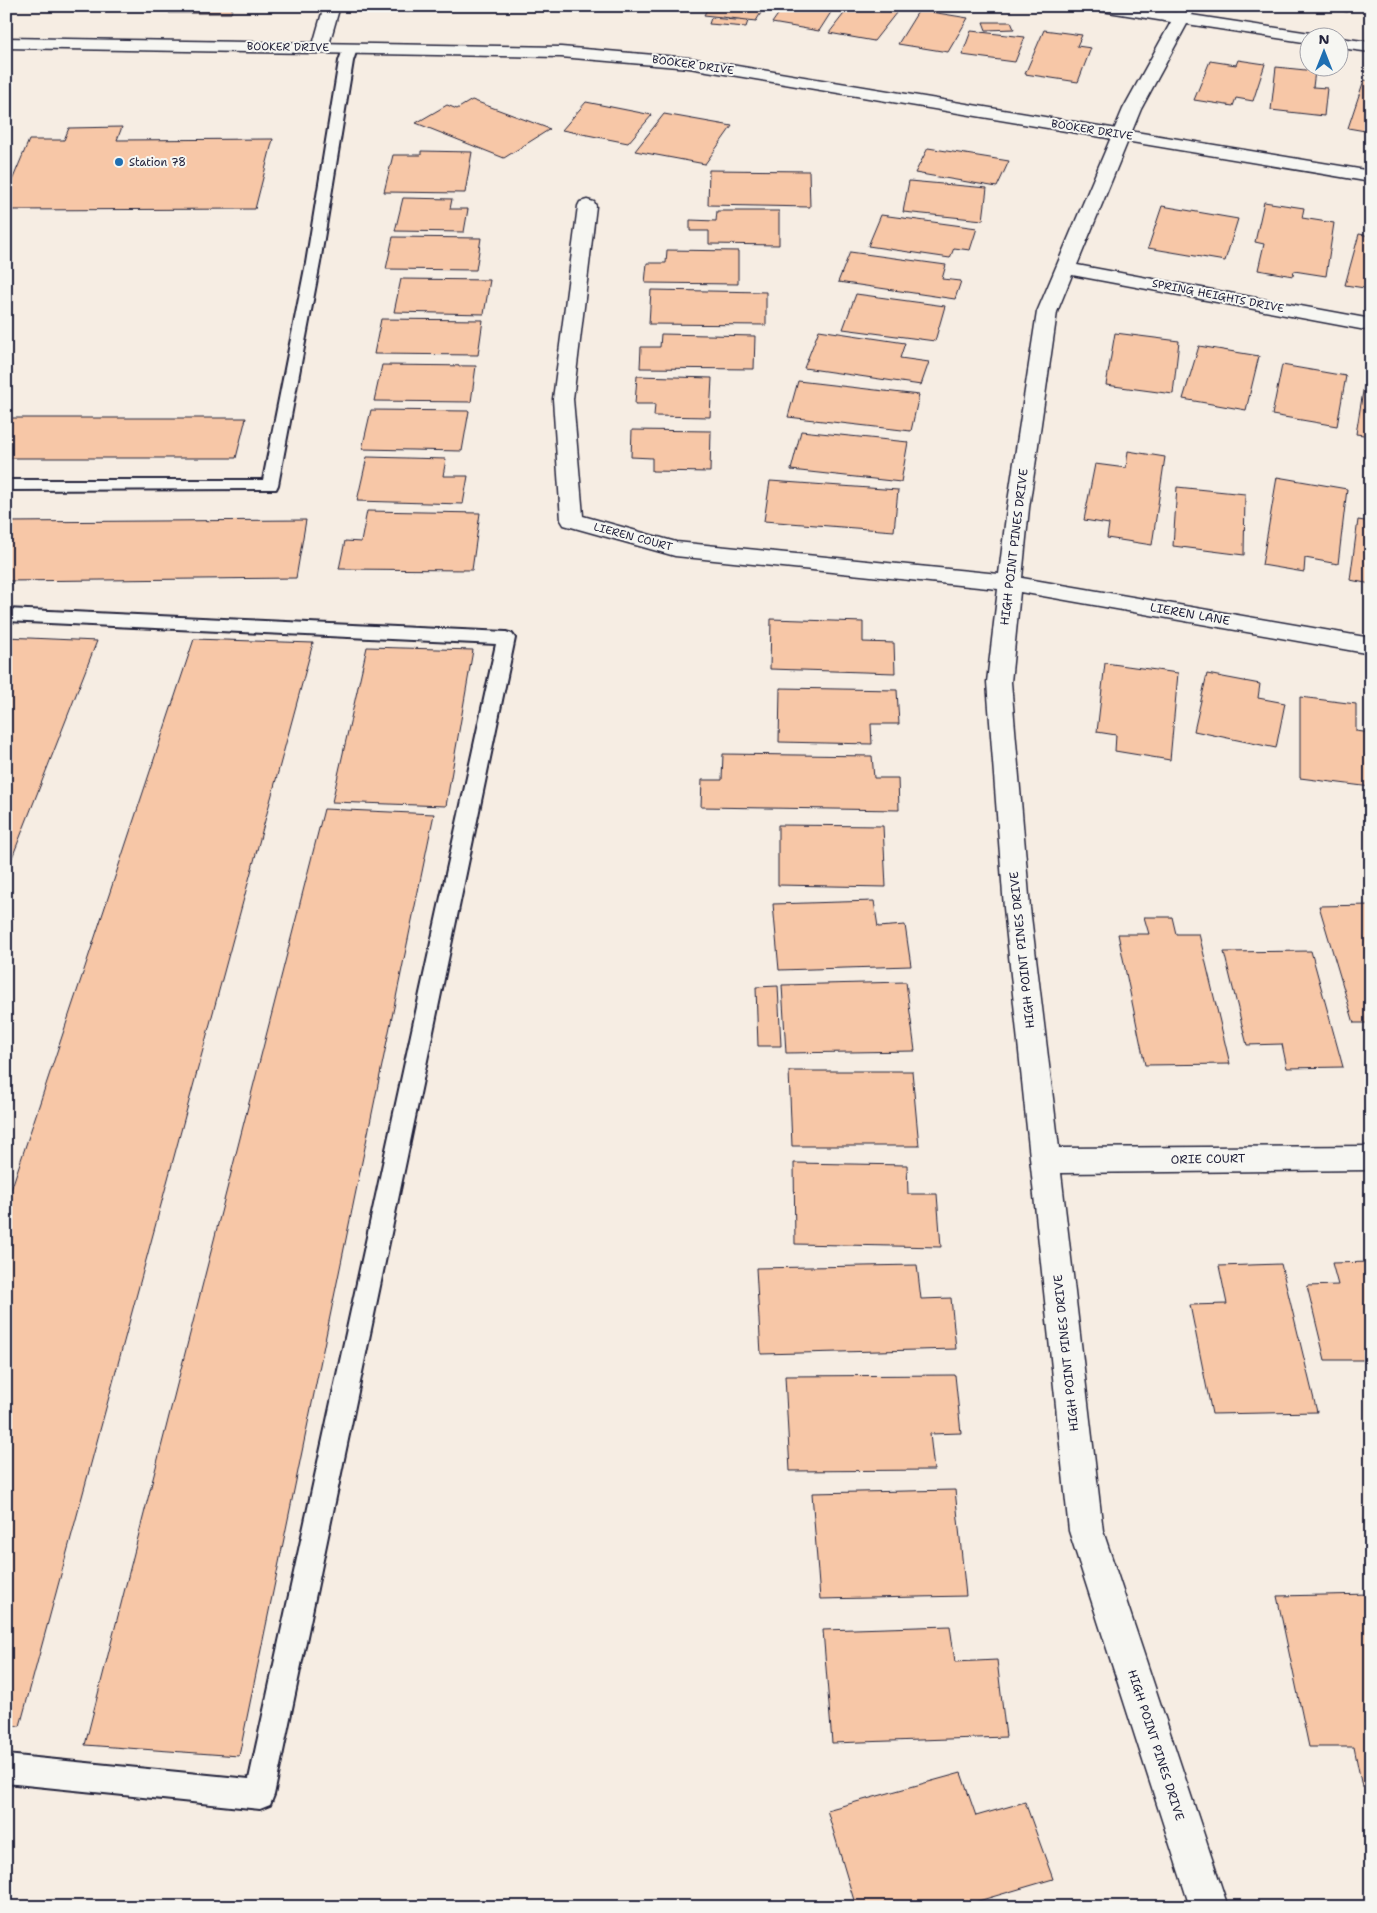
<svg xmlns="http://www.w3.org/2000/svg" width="1377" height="1913" viewBox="0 0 1377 1913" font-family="'Shantell Sans',sans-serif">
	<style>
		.building { fill: #f7c7a7; stroke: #22223b }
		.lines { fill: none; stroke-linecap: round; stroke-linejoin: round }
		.service-casing { stroke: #22223b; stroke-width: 4 }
		.minor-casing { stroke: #22223b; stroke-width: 3 }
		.tertiary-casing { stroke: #22223b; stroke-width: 3 }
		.service { fill: #f6f6f2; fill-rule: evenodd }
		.minor { fill: #f6f6f2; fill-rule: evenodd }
		.tertiary { fill: #f6f6f2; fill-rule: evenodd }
		.poi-dot { fill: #1f6fb2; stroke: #f6f6f2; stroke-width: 2 }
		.labels { text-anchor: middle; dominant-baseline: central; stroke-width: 4; stroke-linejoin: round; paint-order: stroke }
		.far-street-label { font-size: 11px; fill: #22223b; stroke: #f6f6f2 }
		.far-poi-label { font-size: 11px; fill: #22223b; stroke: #f6f6f2; text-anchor: start }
		.street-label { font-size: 12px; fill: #22223b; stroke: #f6f6f2 }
	</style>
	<rect width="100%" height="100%" fill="#f6ede3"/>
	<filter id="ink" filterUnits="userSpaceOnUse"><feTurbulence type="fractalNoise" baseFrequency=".02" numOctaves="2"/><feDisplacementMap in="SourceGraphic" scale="10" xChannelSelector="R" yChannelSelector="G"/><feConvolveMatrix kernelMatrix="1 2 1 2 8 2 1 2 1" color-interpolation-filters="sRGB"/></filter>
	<g filter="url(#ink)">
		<path class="building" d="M172,6h61l-2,7h-62z
			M386,6h52l-1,5h-52z
			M515,6h52v2z
			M709,6h56l-9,15 -52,-6z
			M784,6h51l-16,25 -47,-8z
			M850,6h40l10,2 -26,33 -45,-8z
			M1306,6h43l-2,6z
			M919,10l49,8 -20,34 -50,-8z
			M711,18l37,3 -2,6 -37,-3z
			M983,22h28l3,7 -28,1z
			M1044,30l38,5 -5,11 14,2 -13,34 -53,-8z
			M971,31l54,6 -10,25 -53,-7z
			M1238,60l27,4 -12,37 -17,-3 -3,8 -39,-6 16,-39 26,4z
			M1276,67l39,4 -2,16 14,1 -3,28 -53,-6z
			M1364,80l7,1v51l-23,-4z
			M472,100l78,29 -46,29 -88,-35 31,-18 10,4z
			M586,102l66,13 -24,28 -66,-13z
			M664,114l68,12 -27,38 -70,-13z
			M122,127l-5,13 156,-1 -18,70 -249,1v-15l23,-55h35l5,-12z
			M928,148l81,13 -12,26 -82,-14z
			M421,151l51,1 -7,41 -81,-1 9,-37h28z
			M709,170l100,1 1,36 -102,-2z
			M909,181l78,7 -4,32 -80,-8z
			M403,198l49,1 -2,10h18l-4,23 -69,-1z
			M1264,202l40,6 -2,10 32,5 -8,53 -32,-5 -1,5 -35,-6 6,-26 -9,-2z
			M1162,206l76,13 -13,42 -77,-13z
			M717,211h62v34l-70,-1v-13h-19v-11l26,1z
			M881,215l96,13 -7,22 -16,-2 -4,10 -82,-12z
			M1359,234l12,2v53l-26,-4z
			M393,237l88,1 -5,32 -90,-1z
			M667,250l71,1v33l-93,-1 2,-20h19z
			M850,252l96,13 -4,14 19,2 -6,18 -117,-17z
			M401,279l89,1 -6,34 -90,-2z
			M651,290l115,2v33l-117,-1z
			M856,294l89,12 -10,35 -92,-12z
			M381,319l102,1 -5,35 -104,-1z
			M819,330l86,13 -5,15 29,4 -8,23 -117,-17z
			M1115,333l64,8 -6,53 -67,-9z
			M661,334l94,2 -1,33 -114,-1 1,-21h19z
			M1199,346l60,10 -13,54 -63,-11z
			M382,365l94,1 -5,36 -97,-1z
			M1282,365l64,11 -9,50 -65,-11z
			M637,376l75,2 -2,39 -56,-1 1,-12h-20z
			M1365,379l6,1v56l-15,-2z
			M798,381l121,14 -8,36 -123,-14z
			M371,410l98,1 -7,40 -100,-2z
			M6,418h240l-10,40h-230z
			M632,430l79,1 -1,41 -58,-1v-13l-21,-1z
			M801,431l107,11 -7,40 -110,-12z
			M1128,451l37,6 -13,88 -45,-7 2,-14 -25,-4 11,-56 31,4z
			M367,457l79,2 -3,17h25l-5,28 -106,-3z
			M1277,477l70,12 -9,75 -33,-6 -1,14 -42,-7z
			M770,481l128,9 -4,41 -130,-10z
			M1177,487l68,7 -1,61 -71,-9z
			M367,511l113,2 -8,57 -133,-1 6,-28 16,1z
			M306,520l-10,58 -290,3v-59z
			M1358,520l13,2v62l-21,-4z
			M771,619l92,3v20l31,1 1,30 -125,-4z
			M6,637l91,4 -91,232z
			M194,639l119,4 -293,1083 -14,-1v-520z
			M367,647l106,3 -27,156 -114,-4z
			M1105,663l73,10 -8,87 -55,-9 1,-16 -19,-3z
			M1207,674l53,10 -2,14 27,5 -9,45 -82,-17z
			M780,688l117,2 2,34h-28l1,20 -93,-2z
			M1300,697l56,7v27l15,2v54l-71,-9z
			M723,754l149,2 2,22h24l1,32 -198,-3 1,-27h20z
			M324,809l110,5 -195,942 -154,-11z
			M778,825l105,1 3,61 -108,-2z
			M874,901l4,26 27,-2 6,41 -132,4 -6,-66z
			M1371,905v118h-17l-35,-117z
			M1144,917h28l4,17h23l31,130 -85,1 -27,-131h31z
			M1311,951l32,116 -56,1 -5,-24 -35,1 -23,-93z
			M906,982l9,69 -129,2 -4,-68z
			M778,986l3,60h-23l-2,-59z
			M789,1071h123l7,75h-127z
			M794,1163l113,2 1,29h29l4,53 -146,-3z
			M1371,1262v98h-46l-18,-74 31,-1 -6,-22z
			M1281,1264l36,148 -105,2 -22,-109 37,-1 -8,-38z
			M917,1265l4,34 30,-1 5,51 -195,5 -5,-86z
			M955,1375l6,58 -31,1 4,36 -144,1 -5,-95z
			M955,1490l11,106 -146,3 -8,-106z
			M1371,1594v193h-9l-8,-40h-45l-32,-151z
			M950,1626l5,36 42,-2 9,77 -174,6 -9,-113z
			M961,1773l15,43 49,-14 28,77 -95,28h-102l-29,-97z"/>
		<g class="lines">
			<defs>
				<path id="service" d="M350,45l7,4 -4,12 -33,202 -42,222 -2,4 -270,1v-10h257l43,-217 33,-202 4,-12z
					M6,609l500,23 6,2 3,4 -241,1157 -4,10 -10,4 -254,-26v-28l243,24 247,-1135 -490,-23z"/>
				<path id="minor" d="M324,6h16l-12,42 -2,4h-12l-2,-4z
					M1094,6h42l40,6 4,-6h16l-5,9 119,18 6,1 2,4h-8v5l-123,-19 -46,85 -64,156 294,54v12l-299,-56 -15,37 -28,196 -7,70 349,60v16l-351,-62 -9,90 19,226 29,240 312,-2v24l-310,3 42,358 125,376h-38l-121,-376 -65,-623 -17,-226 11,-93 -323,-33 -111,-31 -3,-5 -8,-121 25,-193 2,-4 7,-2 7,2 2,4 -23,193 10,117 93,26 323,32 8,-66 30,-196 86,-203 48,-87 -69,-11 -6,-2z
					M1340,38l31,4v10l-31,-4z"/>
				<path id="tertiary" d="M6,38l555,9 128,11 682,113v11l-682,-114 -128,-11 -555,-9z"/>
			</defs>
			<use href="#service" class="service-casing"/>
			<use href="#minor" class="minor-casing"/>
			<use href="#tertiary" class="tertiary-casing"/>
			<use href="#service" class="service"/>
			<use href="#minor" class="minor"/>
			<use href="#tertiary" class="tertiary"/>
		</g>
	</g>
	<circle class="poi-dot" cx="119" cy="162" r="5"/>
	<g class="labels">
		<g class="far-street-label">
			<text transform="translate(288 47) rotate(1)">BOOKER DRIVE</text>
			<text transform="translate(693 65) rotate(8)">BOOKER DRIVE</text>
			<text transform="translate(1092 130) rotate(9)">BOOKER DRIVE</text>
			<text transform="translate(1218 296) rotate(11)">SPRING HEIGHTS DRIVE</text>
			<text transform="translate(633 537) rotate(15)">LIEREN COURT</text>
		</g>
		<g class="far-poi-label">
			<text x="129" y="162">Station 78</text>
		</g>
		<g class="street-label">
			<text transform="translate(1014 547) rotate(-83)">HIGH POINT PINES DRIVE</text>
			<text transform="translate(1190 614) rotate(10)">LIEREN LANE</text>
			<text transform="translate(1022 950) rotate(-96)">HIGH POINT PINES DRIVE</text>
			<text transform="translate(1208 1159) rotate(-1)">ORIE COURT</text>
			<text transform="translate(1066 1353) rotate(-96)">HIGH POINT PINES DRIVE</text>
			<text transform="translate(1156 1745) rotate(72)">HIGH POINT PINES DRIVE</text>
		</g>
	</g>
	<rect width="1377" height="1913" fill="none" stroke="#f6f6f2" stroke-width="25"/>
	<rect x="12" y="12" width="1352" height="1888" fill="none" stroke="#22223b" stroke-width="2" filter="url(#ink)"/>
	<g transform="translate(1324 52)"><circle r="24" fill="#f6f6f2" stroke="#a1a1a9"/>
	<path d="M0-4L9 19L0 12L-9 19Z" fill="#1f6fb2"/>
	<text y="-8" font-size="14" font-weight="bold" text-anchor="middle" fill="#22223b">N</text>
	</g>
</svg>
